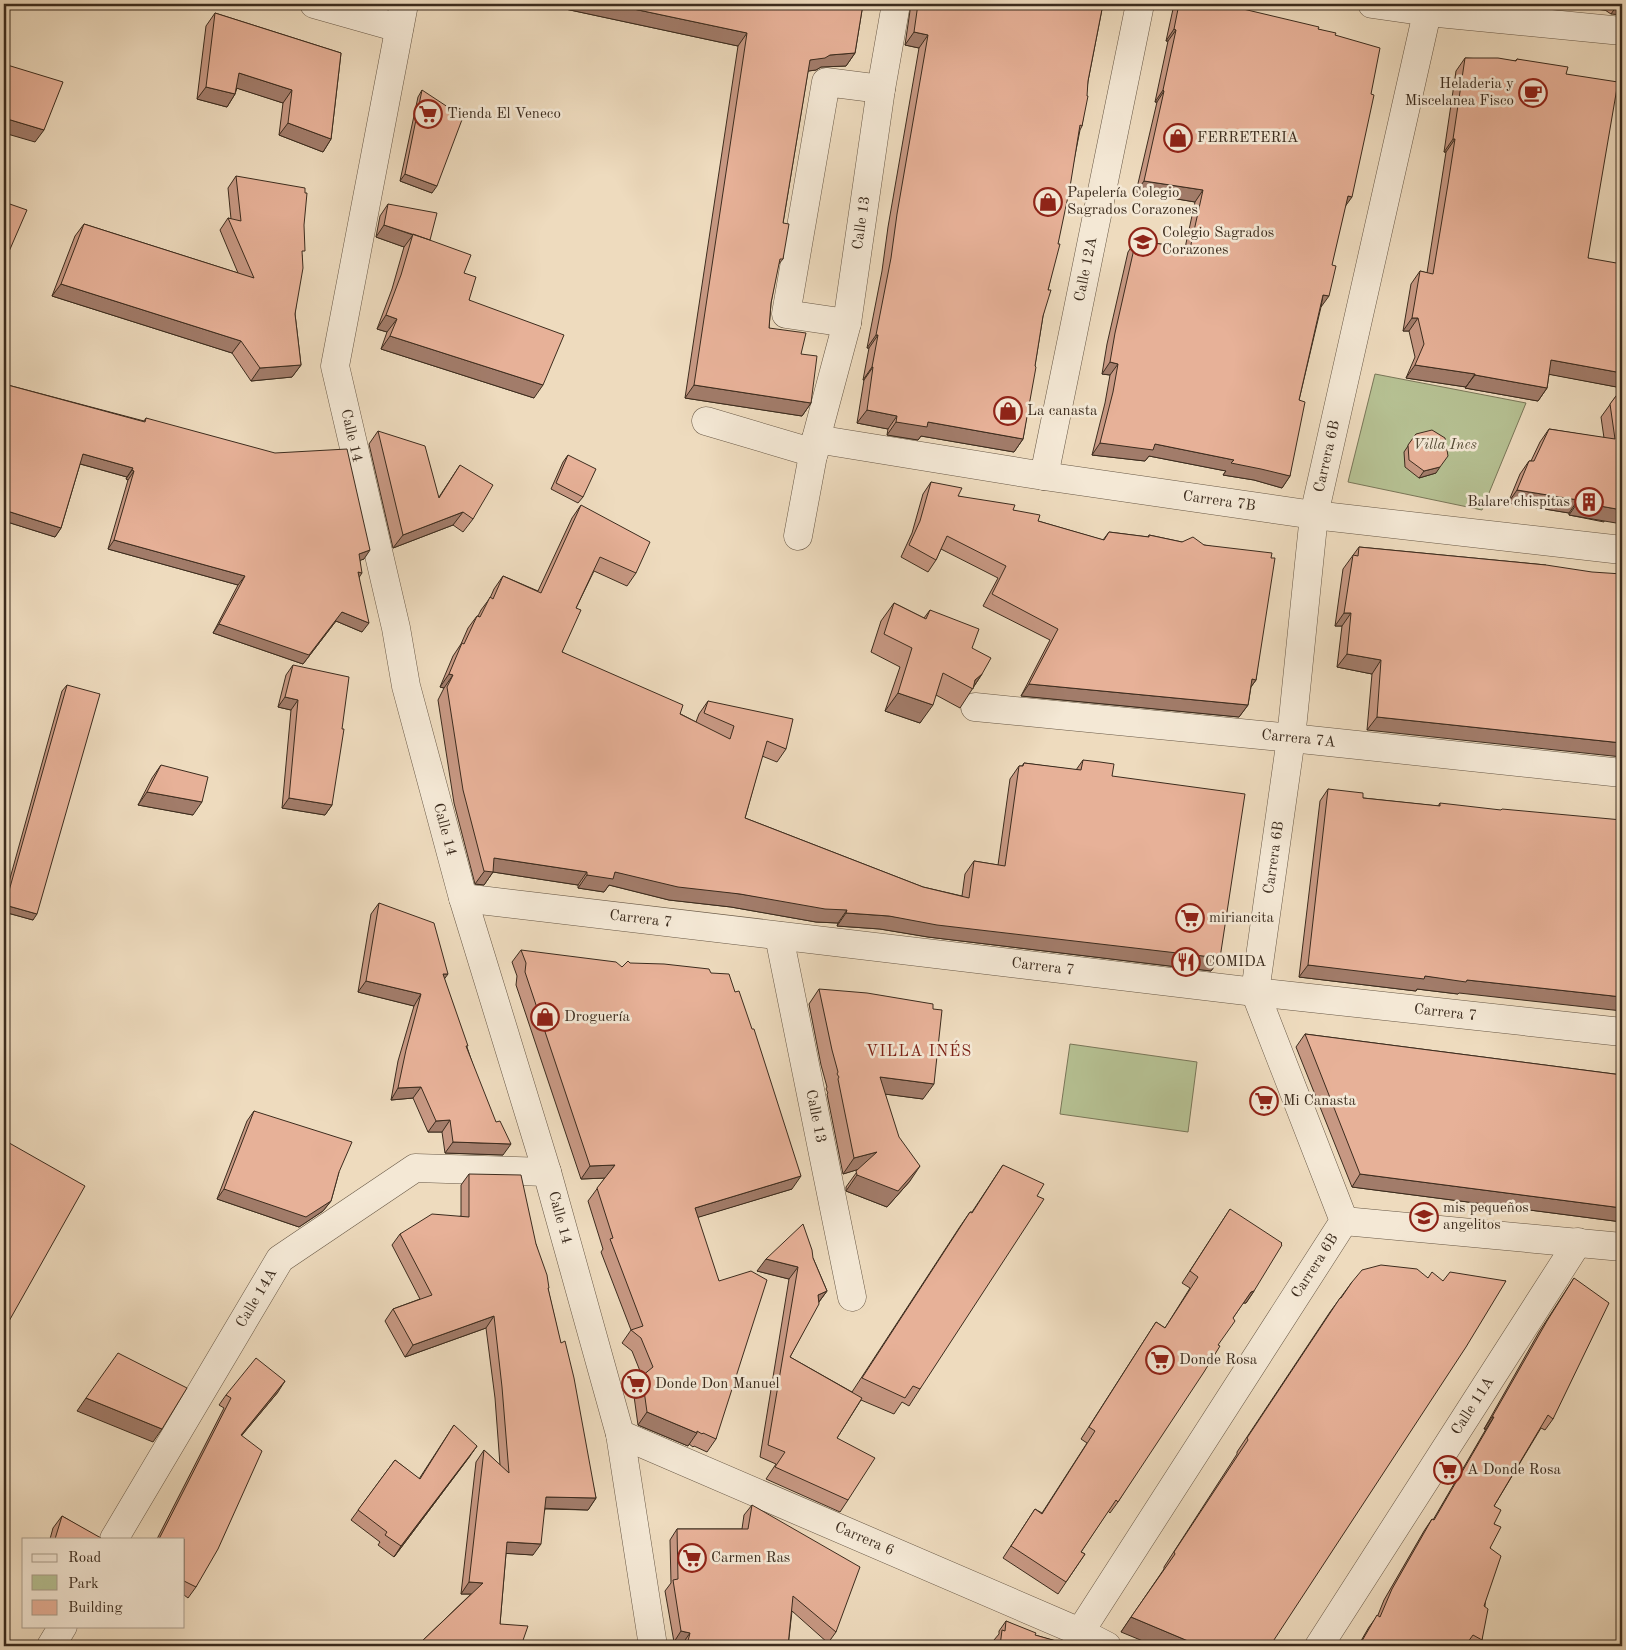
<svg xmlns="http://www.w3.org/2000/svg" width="1626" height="1650" viewBox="0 0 1626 1650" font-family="'Old Standard TT',serif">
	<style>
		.green { fill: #b6c193; stroke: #797658 }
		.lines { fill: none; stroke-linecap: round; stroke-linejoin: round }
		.street-casing { stroke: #685846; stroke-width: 29 }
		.street { stroke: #f4e8d5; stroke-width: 28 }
		.wall { fill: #c79883; stroke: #3c2c1e }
		.shaded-wall { fill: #a27c6a; stroke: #3c2c1e }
		.building { fill: #e7b198; stroke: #3c2c1e }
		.labels { text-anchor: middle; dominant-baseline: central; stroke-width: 5; stroke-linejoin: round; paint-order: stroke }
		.poi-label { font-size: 15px; fill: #3c2c1e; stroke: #f4e8d5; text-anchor: start }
		.street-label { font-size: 15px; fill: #3c2c1e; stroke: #f4e8d5 }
		.park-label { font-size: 15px; font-style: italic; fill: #544a35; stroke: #f4e8d5 }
		.neighbourhood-label { font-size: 16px; letter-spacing: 1px; fill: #7a1f14; stroke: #f4e8d5 }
	</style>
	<rect width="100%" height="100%" fill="#eedbbe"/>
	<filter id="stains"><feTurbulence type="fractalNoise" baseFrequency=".004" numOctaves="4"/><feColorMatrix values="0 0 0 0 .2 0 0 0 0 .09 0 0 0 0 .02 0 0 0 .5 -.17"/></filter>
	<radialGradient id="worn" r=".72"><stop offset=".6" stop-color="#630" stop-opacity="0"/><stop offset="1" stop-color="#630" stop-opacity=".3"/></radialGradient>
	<path class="green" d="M1375,374l151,29 -44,107 -134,-28z
		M1070,1044l127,18 -9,70 -128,-18z"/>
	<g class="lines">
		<defs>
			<g id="street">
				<path d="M314,4l85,24"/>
				<path id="s1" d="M404,4l-69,362 61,262 10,58 57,212 84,274 73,262 33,212"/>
				<path d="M1372,4l56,8 194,19"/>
				<path d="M847,323l-61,-9 40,-232 55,7"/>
				<path d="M706,421l108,32"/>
				<path id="s2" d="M816,439l228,37 270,39 308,35"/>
				<path id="s3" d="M1044,476l96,-472"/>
				<path id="s4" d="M798,536l18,-97 31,-116 34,-234 15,-85"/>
				<path id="s5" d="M975,707l316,31 331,35"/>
				<path id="s6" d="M463,898l792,94 367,40"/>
				<path id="s7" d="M779,936l73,361"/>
				<path d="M1344,1221l278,26"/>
				<path id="s8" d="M620,1434l460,198 27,14"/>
				<path id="s9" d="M114,1539l166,-280 135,-91 132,4"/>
				<path id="s10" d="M1080,1632l264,-411 -89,-229 36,-254 23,-223 115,-511"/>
				<path d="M51,1646l12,-20"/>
				<path id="s11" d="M1319,1646l259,-404"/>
			</g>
		</defs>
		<use href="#street" class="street-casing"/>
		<use href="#street" class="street"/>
	</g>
	<path class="wall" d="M542,4h321l-8,49 -9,13 -25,1 -5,3 -8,1 -25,152v36l-5,6 -7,38 -2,25 32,26 10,49 -9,13 -117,-18 53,-352z
		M911,4h192l-15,77 -6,45 -2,4 -37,186 -20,123 -9,13 -93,-16 -3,4 -31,-5 1,-6 -31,-6 7,-43h-1l6,-32h-2l15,-77 6,-44 31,-179 -14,-3z
		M1176,4h46l96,25 17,6 10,171 -24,101 -22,93 -9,76 -8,12 -28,-8 -31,-5 3,-4 -77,-15 -4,5 -53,-6 13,-52 5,-28 -8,-1 5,-30 21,-92 8,-12 49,8 10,-46 -59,-10 21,-90h-2l13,-61h-2l7,-32z
		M1516,4h106l-11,10 -6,-4 -52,-5 -2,3z
		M215,13l126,40 -10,86 -8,13 -44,-17 4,-32 -46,-15 -2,6 -8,13 -30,-8 9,-73z
		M1465,58l50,3 2,-2 49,15 22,184 34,130 -73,-14 -2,14 -9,13 -73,-13 1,-1 -60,-9 9,-21 -6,-26h-6l8,-47 9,-13 7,2 12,-76 7,-45h-2l12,-81z
		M422,90l10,103 -32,-12 18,-84z
		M236,176l66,79 -7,59 6,51 -9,12 -41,4 -19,-28 -180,-57 23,-60 9,-12 154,49 -18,-43 8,-12 3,1 -3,-31z
		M388,204l42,36 34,33 5,27 65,98 -153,-49 6,-17 -10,-3 15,-40 12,-42 -28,-10 4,-21z
		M4,384l140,37 2,-3 218,141 -4,1 -1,18 3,54 -26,-11 -33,43 -90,-31 25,-48 -130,-36 20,-69 -2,-1 1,-2 -47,-13 -19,64 -6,9 -51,-16z
		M1622,388l-18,134 -35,-7v-2l-61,-10 12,-29 9,-13h2l9,-19 9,-13 55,9 -3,-21z
		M378,431l61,66 21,-32 13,54 -10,13 -10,-7 -60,23 -24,-104z
		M1416,434l20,39 -17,5 -14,-11 -1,-15z
		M568,455l15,42 -5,6 -27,-14 12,-27z
		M931,482l27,14 55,14 25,11 65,19 6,-8 39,5 1,-2 33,7 22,3 67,13 -15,122 -5,7 -3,18 -9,12 -218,-21 29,-56 -67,-34 15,-28 -57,-29 -5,11 -8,12 -27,-15 11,-24 11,-39z
		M581,505l55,68 -9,13 -33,-15 -18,37 -14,44 134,70 3,-8 9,-13 78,48 -9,13 -15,-6 -17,62 178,69 39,9 3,-22 9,-13 24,4 12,-86 9,-13h3l2,-3 52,7 7,-10 29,16 108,182 -9,13 -283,-34 -48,-8 -43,-3 1,-3 -22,-1 -85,-15 -62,-7 -60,-15 -5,7 -26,-4v-3l-85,-13 -9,13 -9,-1 -21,-81 -16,-103 6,-12 -4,-1 13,-31 8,-12 7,-16 9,-12h1l3,-6 9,-12 4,-9 9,-13 35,15 34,-73z
		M1359,547l187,18 -179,165 5,-56 -35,-7 5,-41h-7l8,-57z
		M894,603l30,15 6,-8 42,38 10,26 -22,34 -24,-13 -16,28 -35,-12 15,-44 -29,-15 10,-31z
		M293,665l39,140 -7,10 -43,-7 9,-98 -13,-3 8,-32z
		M67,685l-34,235 -29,-8v-12l58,-209z
		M161,765l32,50 -55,-10 14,-27z
		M1328,789l35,9 75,8 2,-3 19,190 -1,1 -41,-5 -1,2 -117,-14 21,-176z
		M379,903l65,75 59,177 -58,-2 -3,-21h-14l-15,-34 -22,2 7,-39 16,-55 -56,-14 13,-78z
		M521,950l271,239 -94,28 18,222 -9,13 -13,-6 -1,1 -4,-3 -1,2 -50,-21 -5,-36 9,-13 -10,-25 -10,-8 9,-13 -30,-78 2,-3 -15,-48 17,-23 -24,1 -65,-194 1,-9 -5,-14z
		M819,989l104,110 -38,-5 25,87 -23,26 -41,-16v-4l13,-18 -16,5 -16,-80 1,-1 -2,-4 1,-2 -6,-22 -12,-61z
		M1305,1034l317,41v147l-270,-35 -56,-140z
		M254,1111l85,61 -8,29 -8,10 -24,16 -82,-28 30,-78z
		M1003,1165l-83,224 -11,17 -7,-4 -8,12 -33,-14 -24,38 11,62 -8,12 -74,-33 10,-15 -16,-7 29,-178 -32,-8 56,-13 14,33 -8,11 -29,55 62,35 107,-164 11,-16h2z
		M469,1174l67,70 12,45 48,209 -8,12 -43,-1 -12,46 -27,-2 -6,71 21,22h-104l54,-52h-10l15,-132 8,-12 16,15 -5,-67 -9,-70 -81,29 -20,-36 8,-12 27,-10 -28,-54 8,-11 61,-18v-31z
		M1230,1209l24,82 -8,12h-3l-10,15 -115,184 -8,11 -2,-2 -27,41 4,2 -27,40 -55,-36 32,-49 7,4 45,-70 -6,-4 75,-117 9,6 25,-40 -8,-5z
		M1428,1278l15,3h63l-385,351 43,-63v-2l73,-113v-2l93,-140 22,-30z
		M1574,1278l-21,141 -8,11 -4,-2 -47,78v18l-4,24 -8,92 -4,6h-120l11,-19 9,-12 6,-15 40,-69 8,-12 1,1 53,-91h-2l55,-97z
		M278,1392l-37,44 -45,151 -8,11 -4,-3v-56h-27l67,-131 -5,-3 7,-10z
		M454,1425l16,31 -76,101 -16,-12 2,-3 -29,-22 44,-60 24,19z
		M752,1505l84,127 -8,11 -36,-32 -4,35h-106l1,-3 -9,-1 -9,-51 6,-8 -1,-43 7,-11h65l2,-14z
		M62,1516l39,23h-51l3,-11z
		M1006,1621l29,14 37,11h-78v-6l5,-6v-3z"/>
	<path class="shaded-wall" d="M542,4h68l137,29 -9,13z
		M1516,4h94l-5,6 -52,-5 -2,3z
		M1618,4h4v11l-11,-1z
		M1174,29l2,1 -8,11h-2z
		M914,32l14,3 -9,13 -14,-3z
		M855,53l-9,13 -25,1 -5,3 -15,2 9,-12 20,-5z
		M239,73l53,17 -9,13 -53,-17z
		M206,87l29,7 -8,13 -30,-8z
		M1163,90l1,1 -7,11h-2z
		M4,118l40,12 -9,12 -31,-9z
		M288,123l43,16 -8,13 -44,-17z
		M1453,139h2l-9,13h-2z
		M405,174l32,12 -5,7 -32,-12z
		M1144,181l59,9 -8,12 -59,-10z
		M1348,196l4,1 -8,11z
		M384,225l29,10 -9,12 -28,-10z
		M61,284l180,57 -9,12 -180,-57z
		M1323,295l6,1 -8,11z
		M386,315l11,4 -10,13 -10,-3z
		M1412,318h6l-9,13h-6z
		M876,335h2l-9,13h-2z
		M390,336l153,49 -9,13 -153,-49z
		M1551,360l71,13v15l-80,-15z
		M1110,362l8,2 -8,11 -8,-1z
		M301,365l-9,12 -41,4 9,-13z
		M1415,365l60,9 -9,13 -60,-9z
		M872,367h1l-9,13h-1z
		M1475,375l72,13 -9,13 -73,-13z
		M694,385l117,18 -9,13 -117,-18z
		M867,410l30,6 -9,13 -31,-6z
		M896,422h32l95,17 -9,13 -93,-16 -3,4 -31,-5z
		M1100,443l55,1 79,16 56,16 -8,12 -28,-8 -31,-5 3,-4 -77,-15 -4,5 -53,-6z
		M83,454l50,14 -6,9 -50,-14z
		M1440,467l-4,6 -17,5 5,-7z
		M132,470l2,1 -6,9 -2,-1z
		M1517,490l61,10 -9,13 -61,-10z
		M1578,502l44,8v14l-53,-9z
		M4,510l57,18 -6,9 -51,-16z
		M463,512l-10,13 -60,23 10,-13z
		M114,540l131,36 -7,9 -130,-36z
		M370,550l-6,9 -11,4 6,-9z
		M358,572l4,1 -6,9z
		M342,612l27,11 -7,9 -26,-11 -33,43 -90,-31 6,-9z
		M1344,613h7l-9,13h-7z
		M1347,654l34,6 -9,14 -35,-7z
		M449,674l4,1 -9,13 -4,-1z
		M982,674l-10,15 3,-9z
		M1252,679l4,1 -9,12z
		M1029,684l219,21 -9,12 -218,-21z
		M898,693l35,12 -13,18 -35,-12z
		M285,697l13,3 -7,10 -13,-3z
		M1377,717l245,26v14l-255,-27z
		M147,792l55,10 -9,13 -55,-10z
		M289,798l43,7 -7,10 -43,-7z
		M494,858l93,14 -9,13 -85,-13 -9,13 -9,-1z
		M615,872l125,22 107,16 -9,13 -22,-1 -85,-15 -62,-7 -60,-15 -5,7 -26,-4 9,-13z
		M5,905l32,9 -4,6 -29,-8v-5z
		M846,913l43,3 331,42 -9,13 -283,-34 -48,-8 -43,-3z
		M1308,965l159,15 155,17v14l-163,-18 -1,1 -41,-5 -1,2 -117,-14z
		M443,974h5l-8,11z
		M366,981l55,13 -7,12 -56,-14z
		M880,1077l54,7 -11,15 -54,-7z
		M421,1087l-8,11 -22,2 7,-12z
		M450,1120l-8,12h-14l8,-11z
		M453,1142l58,2 -8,11 -58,-2z
		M877,1152l-11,15 -23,7 11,-16z
		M615,1165l-9,13 -25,1 9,-13z
		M920,1166l-10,15 -23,26 -41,-16 11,-16z
		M1360,1174l262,34v14l-270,-35z
		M801,1176l-9,13 -106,32 9,-13z
		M224,1189l107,12 -8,10 -24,16 -82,-28z
		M766,1259l32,8 -9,12 -32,-8z
		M827,1291l-9,12v-8z
		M1254,1291l-8,12h-3l8,-11z
		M494,1316l-8,12 -81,29 8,-12z
		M285,1381l-7,11 -45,54 8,-11z
		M86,1398l76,31 -9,13 -76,-31z
		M647,1412l50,21 -9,13 -50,-21z
		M1492,1417h2l-8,12h-2z
		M477,1446l-7,10 -76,101 7,-11z
		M546,1497l50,1 -8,12 -50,-2z
		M507,1542l34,2 -8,11 -34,-2z
		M469,1582l14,1 -8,11h-14z
		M1131,1617l69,29h-45l-34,-14z
		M681,1631l9,2 -7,10 -9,-1z
		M688,1641l3,1 -4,4h-3z
		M759,1642l18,4h-21z"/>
	<path class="building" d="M610,4h253l-8,49 -25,2 -5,3 -15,2 -27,163 6,1 -6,35h-3l-9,44 -2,25 37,5 -5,21 16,2 -6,47 -117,-18 53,-352z
		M918,4h185l-15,77 -1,15h1l-6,30 -2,-1 -10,62 -12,57h2l-12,46h3l-8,26 -8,50 1,1 -13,72 -95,-17 -1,5 -31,-5 1,-6 -30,-6 6,-43h-1l6,-32h-2l15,-77 6,-44 31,-179 -14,-3z
		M1179,4h43l97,23 -1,2 18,4 -1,2 45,13 -9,46 3,1 -22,102 -4,-1 -16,69 4,1 -7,30 -6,-1 -24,105 6,2 -15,74 -29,-7 -30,-6 3,-3 -79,-16 -2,6 -53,-7 13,-51 5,-28 -8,-2 5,-29 21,-93 54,9 13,-59 -59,-9 20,-90 -1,-1 13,-60 -2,-1z
		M215,13l126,40 -10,86 -43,-16 4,-33 -53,-17 -4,21 -29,-7z
		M1465,58h33l18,3 1,-2 51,8 -2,7 52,8 -30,176 34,6v109l-71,-13 -4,28 -72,-13v-1l-60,-9 9,-21 -6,-26h-6l8,-47 13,3 15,-90 7,-45h-2z
		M4,64l59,18 -19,48 -40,-12z
		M422,90l41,27 -26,69 -32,-12z
		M236,176l69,12v5h2l-3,32 1,26h-3l1,17 -8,46 6,51 -41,3 -19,-27 -180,-57 23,-60 170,54 -26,-60 13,3z
		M4,202l23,8 -23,53z
		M388,204l49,9 -7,27 -46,-15z
		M413,234l58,21 -7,18 12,4 -7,23 95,35 -21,50 -153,-49 7,-17 -11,-4 15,-40z
		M4,384l141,38 1,-4 129,35 72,-4 23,101 -11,4 3,19 -4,-1 11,51 -27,-11 -33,43 -90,-31 26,-48 -131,-36 20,-69 -2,-1 1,-2 -50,-14 -22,74 -57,-18z
		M1622,388v122l-44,-8v-2l-61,-10 12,-29h5l15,-32 66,10 -5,-35z
		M1432,430l13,8 3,18 -8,11 -16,4 -15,-11 -1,-15 8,-11z
		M378,431l47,15 14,52 21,-33 33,20 -20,34 -10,-7 -60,23z
		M568,455l28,14 -13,28 -27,-14z
		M931,482l31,6 -4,8 57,9 -2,5 27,5 -2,6 66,19 5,-8 40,5v-2l33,7 11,-5 11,8 68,8 -1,5h4l-19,122 -4,-1 -4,26 -219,-21 29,-55 -66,-35 14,-28 -59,-30 -11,24 -27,-15 11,-24z
		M581,505l69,37 -14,31 -36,-16 -24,51 5,2 -19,42 121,53 -3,9 50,25 4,-13 -30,-13 4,-12 85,18 -7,30 -19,-8 -22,77 178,69 46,11 5,-37 31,5 14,-100h4l1,-3 57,7 2,-10 17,2 14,2 -2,12 133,18 -25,164 -283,-33 -48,-9 -43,-3 1,-3 -22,-1 -85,-15 -62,-7 -63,-15 -2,7 -26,-4v-3l-93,-14 -1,14 -9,-1 -21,-81 -16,-103 6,-12 -4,-1 13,-31 2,1 13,-28 3,1 10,-20 3,2 10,-23 38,17z
		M1359,547l187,18 46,7 30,2v169l-245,-26 4,-57 -34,-6 4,-41h-7l9,-58 5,1z
		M894,603l32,16 4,-9 49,19 -7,19 19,10 -9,16 -7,6 -2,9 -30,-16 -10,32 -35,-12 14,-45 -28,-14z
		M293,665l56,12 -7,52h2l-12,76 -43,-7 9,-98 -13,-3z
		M67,685l33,9 -63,220 -32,-9z
		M161,765l47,12 -6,25 -55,-10z
		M1328,789l35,4v5l77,8v-3l61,7 1,-1 120,11v177l-155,-17 -1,2 -41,-6 -1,3 -116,-14z
		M379,903l55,20 14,51h-5l25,72h-2l30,76 4,-1 11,23 -58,-2 -3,-22 -14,1 -15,-34 -23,1 8,-38 15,-56 -55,-13z
		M521,950l95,12 6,5 6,-6 2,2 34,1 45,5 2,4 18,1 6,18 4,-1 13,38h2l47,147 -106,32 24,73 32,-10 16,9 -51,159 -13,-6 -1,1 -5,-3v2l-50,-21 -5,-36 11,-9 -12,-29 -10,-8 12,-4 -33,-87 3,-1 -16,-50 18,-23 -25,1 -65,-194 1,-9z
		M819,989l48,4 66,11v5l9,1 -8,74 -54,-7 19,60 21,29 -22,25 -41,-16 -1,-4 21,-19 -23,6 -16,-79 1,-2 -2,-3 1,-2 -6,-22z
		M1305,1034l317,41v133l-262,-34z
		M254,1111l98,31 -13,30 -8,29 -25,16 -82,-28z
		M4,1140l81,46 -81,144z
		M1003,1165l41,19 -7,12 7,3 -124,190 -7,-3 -8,12 -43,-20 108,-166 2,1z
		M469,1174l52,1 15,69 11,31 2,13h-1l13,55 4,-2 9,37 22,120 -50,-1 -5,47 -34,-2 -7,82 28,2 -7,20h-96l-6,-2 64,-61 -14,-1 15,-132 25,23 -7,-86 -8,-71 -81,29 -20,-36 39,-14 -32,-61 32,-20 37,3z
		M1230,1209l52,34 -1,1 1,1 -28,46 -3,1 -18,26 2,3 -17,24 2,1 -16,26 -86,130 -2,-2 -35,52 4,2 -19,28 -55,-36 24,-37 7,5 53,-83 -6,-4 67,-105 9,6 33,-51 -8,-6z
		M803,1224l9,26 1,8 14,33 -9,4 1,9 -29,53 72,41 -25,40 38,20 -27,42 -73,-33 10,-15 -17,-7 30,-178 -32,-8z
		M1381,1265l36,4 11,9 4,-6 11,9 7,-9 56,9 -40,66 -196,299h-70l-69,-29 44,-63 -1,-2 74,-112 -1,-2 93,-140h1l11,-16 10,-12z
		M1574,1278l35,25 -56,116 -5,-4 -54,91 7,4 -7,14 7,3 -11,21 11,8 -17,50 4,3 -6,31 -9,-5 -8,11h-106l18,-31 3,2 12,-28 40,-70 2,1 60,-103h-2l55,-96z
		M118,1353l69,35 -25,41 -76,-31z
		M256,1358l29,23 -44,54 21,16 -44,98 -22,38 -12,-6v-42h-25l72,-141 -5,-3z
		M454,1425l23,21 -76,100 -16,-11 2,-3 -29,-22 37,-50 25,19z
		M752,1505l108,62 -24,65 -43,-36 -5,50h-11l-18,-4 1,4h-71l2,-4 -3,-1 2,-8 -9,-2 -8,-51 5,-1 -1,-50h71z
		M62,1516l39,22v1h-46z
		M1006,1621l30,12 -1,2 25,7 12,4h-72l2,-16 3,1z
		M87,1642l9,4h-12z"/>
	<defs>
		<symbol id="cafe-ring" viewBox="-11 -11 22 22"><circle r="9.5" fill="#f4e8d5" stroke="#8f2418" stroke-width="1.5"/><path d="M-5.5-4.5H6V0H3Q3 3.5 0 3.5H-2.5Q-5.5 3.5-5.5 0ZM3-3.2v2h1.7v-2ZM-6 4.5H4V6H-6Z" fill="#8f2418"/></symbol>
		<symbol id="supermarket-ring" viewBox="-11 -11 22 22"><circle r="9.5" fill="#f4e8d5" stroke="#8f2418" stroke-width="1.5"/><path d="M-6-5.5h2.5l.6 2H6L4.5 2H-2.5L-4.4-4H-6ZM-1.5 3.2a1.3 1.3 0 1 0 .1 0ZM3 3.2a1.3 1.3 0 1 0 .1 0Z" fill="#8f2418"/></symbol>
		<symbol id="shop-ring" viewBox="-11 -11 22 22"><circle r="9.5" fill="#f4e8d5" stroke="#8f2418" stroke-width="1.5"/><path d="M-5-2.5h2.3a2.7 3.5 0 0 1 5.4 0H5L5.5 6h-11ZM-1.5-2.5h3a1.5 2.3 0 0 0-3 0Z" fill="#8f2418"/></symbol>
		<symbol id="school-ring" viewBox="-11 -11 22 22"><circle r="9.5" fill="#f4e8d5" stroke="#8f2418" stroke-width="1.5"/><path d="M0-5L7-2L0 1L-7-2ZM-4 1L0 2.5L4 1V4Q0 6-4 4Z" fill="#8f2418"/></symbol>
		<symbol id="building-ring" viewBox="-11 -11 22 22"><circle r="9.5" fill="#f4e8d5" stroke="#8f2418" stroke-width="1.5"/><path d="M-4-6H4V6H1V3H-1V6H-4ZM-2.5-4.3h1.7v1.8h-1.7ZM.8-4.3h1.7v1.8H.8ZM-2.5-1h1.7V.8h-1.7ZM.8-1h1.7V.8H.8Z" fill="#8f2418"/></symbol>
		<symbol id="restaurant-ring" viewBox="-11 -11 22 22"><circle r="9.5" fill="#f4e8d5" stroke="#8f2418" stroke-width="1.5"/><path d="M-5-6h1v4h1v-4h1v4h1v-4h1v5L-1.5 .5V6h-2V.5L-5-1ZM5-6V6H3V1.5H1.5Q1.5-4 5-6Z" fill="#8f2418"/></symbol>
	</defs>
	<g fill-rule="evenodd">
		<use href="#cafe-ring" x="1517" y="77" width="32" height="32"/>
		<use href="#supermarket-ring" x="412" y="98" width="32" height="32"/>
		<use href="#shop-ring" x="1162" y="122" width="32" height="32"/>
		<use href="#shop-ring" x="1032" y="186" width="32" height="32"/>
		<use href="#school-ring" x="1127" y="226" width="32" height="32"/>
		<use href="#shop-ring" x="992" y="395" width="32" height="32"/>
		<use href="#building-ring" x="1573" y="486" width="32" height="32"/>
		<use href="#supermarket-ring" x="1174" y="902" width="32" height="32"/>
		<use href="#restaurant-ring" x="1170" y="946" width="32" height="32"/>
		<use href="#shop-ring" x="529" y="1001" width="32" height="32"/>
		<use href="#supermarket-ring" x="1248" y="1085" width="32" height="32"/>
		<use href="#school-ring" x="1408" y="1201" width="32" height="32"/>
		<use href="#supermarket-ring" x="1144" y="1344" width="32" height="32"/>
		<use href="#supermarket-ring" x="620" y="1368" width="32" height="32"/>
		<use href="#supermarket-ring" x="1432" y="1454" width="32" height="32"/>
		<use href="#supermarket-ring" x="676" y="1542" width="32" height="32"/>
	</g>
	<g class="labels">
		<g class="poi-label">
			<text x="1514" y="84" text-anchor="end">Heladeria y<tspan x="1514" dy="17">Miscelanea Fisco</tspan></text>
			<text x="447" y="114">Tienda El Veneco</text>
			<text x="1197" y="138">FERRETERIA</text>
			<text x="1067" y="193">Papelería Colegio<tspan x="1067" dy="17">Sagrados Corazones</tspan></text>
			<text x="1162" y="233">Colegio Sagrados<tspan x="1162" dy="17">Corazones</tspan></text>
			<text x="1027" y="411">La canasta</text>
			<text x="1570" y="502" text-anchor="end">Balare chispitas</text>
			<text x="1209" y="918">miriancita</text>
			<text x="1205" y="962">COMIDA</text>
			<text x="564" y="1017">Droguería</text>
			<text x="1283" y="1101">Mi Canasta</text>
			<text x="1443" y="1208">mis pequeños<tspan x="1443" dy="17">angelitos</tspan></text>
			<text x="1179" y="1360">Donde Rosa</text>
			<text x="655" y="1384">Donde Don Manuel</text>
			<text x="1467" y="1470">A Donde Rosa</text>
			<text x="711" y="1558">Carmen Ras</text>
		</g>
		<g class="street-label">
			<text stroke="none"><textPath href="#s4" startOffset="320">Calle 13</textPath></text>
			<text stroke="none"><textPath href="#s3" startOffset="211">Calle 12A</textPath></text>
			<text stroke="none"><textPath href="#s1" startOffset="440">Calle 14</textPath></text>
			<text stroke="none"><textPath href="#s10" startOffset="1275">Carrera 6B</textPath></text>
			<text stroke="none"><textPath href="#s2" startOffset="408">Carrera 7B</textPath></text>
			<text stroke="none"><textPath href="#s5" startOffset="325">Carrera 7A</textPath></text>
			<text stroke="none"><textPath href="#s1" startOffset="845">Calle 14</textPath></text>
			<text stroke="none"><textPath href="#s10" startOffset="870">Carrera 6B</textPath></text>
			<text stroke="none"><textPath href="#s6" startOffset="179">Carrera 7</textPath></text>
			<text stroke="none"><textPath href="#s6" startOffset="584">Carrera 7</textPath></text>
			<text stroke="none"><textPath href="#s6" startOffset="989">Carrera 7</textPath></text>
			<text stroke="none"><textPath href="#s7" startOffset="184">Calle 13</textPath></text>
			<text stroke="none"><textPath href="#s1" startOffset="1250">Calle 14</textPath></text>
			<text stroke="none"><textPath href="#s10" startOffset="435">Carrera 6B</textPath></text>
			<text stroke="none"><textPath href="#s9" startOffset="280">Calle 14A</textPath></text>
			<text stroke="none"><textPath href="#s11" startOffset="285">Calle 11A</textPath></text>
			<text stroke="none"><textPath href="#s8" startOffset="266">Carrera 6</textPath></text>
		</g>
		<g class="park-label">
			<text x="1445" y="445">Villa Ines</text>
		</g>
		<g class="neighbourhood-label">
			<text x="919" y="1052">VILLA INÉS</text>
		</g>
	</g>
	<rect width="1626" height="1650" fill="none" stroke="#eedbbe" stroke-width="20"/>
	<rect x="5" y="5" width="1616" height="1640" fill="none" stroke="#3c2c1e" stroke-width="2.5"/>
	<rect x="10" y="10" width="1606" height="1630" fill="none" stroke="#3c2c1e"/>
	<rect x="22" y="1538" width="162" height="90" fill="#f4e8d5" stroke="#aa9d8c"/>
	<rect x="32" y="1554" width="25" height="8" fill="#f4e8d5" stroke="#aa9d8c"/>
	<text x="68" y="1562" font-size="15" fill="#3c2c1e">Road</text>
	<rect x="32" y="1575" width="25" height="15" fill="#b6c193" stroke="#aa9d8c"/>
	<text x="68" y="1588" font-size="15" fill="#3c2c1e">Park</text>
	<rect x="32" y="1600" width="25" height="15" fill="#e7b198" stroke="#aa9d8c"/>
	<text x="68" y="1612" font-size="15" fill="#3c2c1e">Building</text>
	<rect width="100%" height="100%" filter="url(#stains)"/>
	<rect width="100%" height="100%" fill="url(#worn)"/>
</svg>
